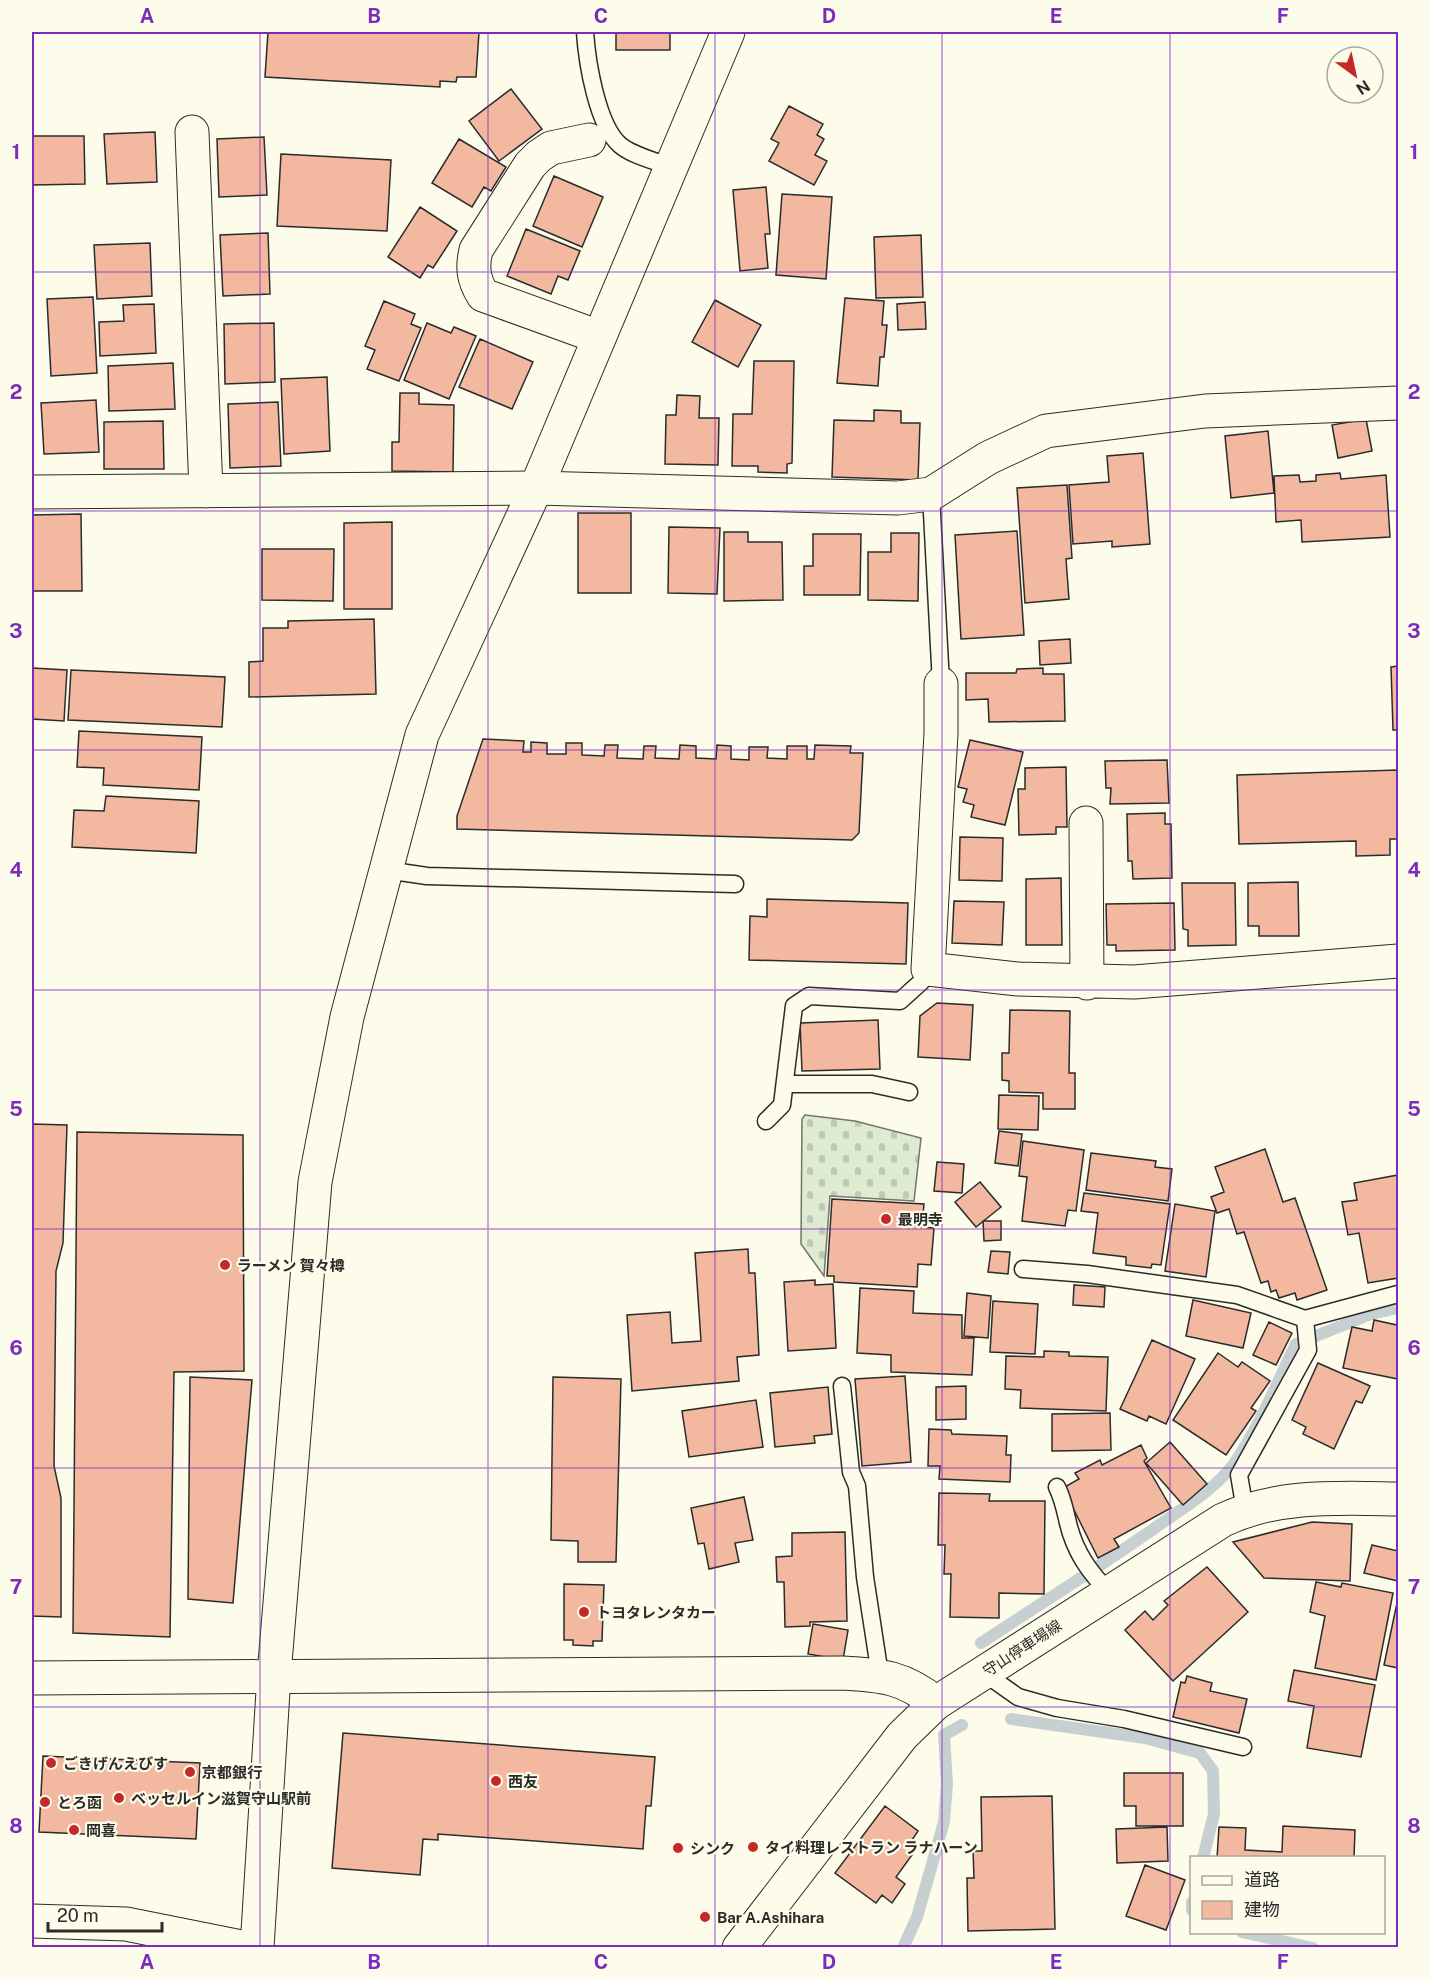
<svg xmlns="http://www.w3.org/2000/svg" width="1430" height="1979" viewBox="0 0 1430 1979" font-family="'Public Sans','Noto Sans JP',sans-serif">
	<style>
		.cemetery { fill: url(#cemetery-stones); stroke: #74746e; stroke-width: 1.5 }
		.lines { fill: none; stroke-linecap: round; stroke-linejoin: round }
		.stream { stroke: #c7d0d0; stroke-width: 12 }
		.building { fill: #f2b8a0; stroke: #2b2b2b; stroke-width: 1.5 }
		.lane-casing { stroke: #2b2b2b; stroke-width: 19 }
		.street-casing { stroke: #2b2b2b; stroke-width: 35 }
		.secondary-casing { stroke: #2b2b2b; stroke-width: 35 }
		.lane { stroke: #fdfbea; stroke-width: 16 }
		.street { stroke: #fdfbea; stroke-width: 33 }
		.secondary { stroke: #fdfbea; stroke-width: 33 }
		.grid { fill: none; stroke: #7b2cbf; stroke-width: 1.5; stroke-opacity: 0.55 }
		.poi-dot { fill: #c62828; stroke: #fdfbea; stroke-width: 2 }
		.labels { text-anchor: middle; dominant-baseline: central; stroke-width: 4.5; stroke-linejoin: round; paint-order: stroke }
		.poi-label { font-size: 15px; font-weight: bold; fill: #2b2b2b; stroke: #fdfbea; text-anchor: start }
		.street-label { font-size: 15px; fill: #2b2b2b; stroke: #fdfbea }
		.neatline { fill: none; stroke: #7b2cbf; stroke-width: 2 }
		.grid-label { font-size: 20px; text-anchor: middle; font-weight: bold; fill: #7b2cbf }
	</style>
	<defs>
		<pattern id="cemetery-stones" width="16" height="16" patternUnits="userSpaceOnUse" patternTransform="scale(1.5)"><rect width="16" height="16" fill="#deebd1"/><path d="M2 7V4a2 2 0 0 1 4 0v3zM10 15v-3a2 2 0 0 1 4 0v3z" fill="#bfcab4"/></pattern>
	</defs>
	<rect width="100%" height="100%" fill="#fdfbea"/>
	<path class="cemetery" d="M805,1115l50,6 66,17 -7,63 -84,-5 -6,80 -23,-32 1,-125z"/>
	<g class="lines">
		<path class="stream" d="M981,1643c59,-39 120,-77 178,-118 24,-17 56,-36 74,-60 26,-37 43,-80 63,-121l75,-30 27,-6
			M1011,1719l134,19 55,15 13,18 1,43 -11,44
			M1192,1902v8
			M1242,1932l71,16
			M903,1948l14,-31 27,-95 3,-38 -3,-49 18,-10"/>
	</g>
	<path class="building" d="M268,32h211l-3,45h-19l-1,5 -16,-1v6l-175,-10z
		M616,32h54v18h-54z
		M511,89l31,40 -43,32 -30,-40z
		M789,106l34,18 -6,11 7,4 -9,16 12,6 -13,24 -45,-24 10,-18 -8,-4z
		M155,132l2,50 -50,2 -3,-50z
		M32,136h52l1,48 -53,1z
		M264,137l3,58 -48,2 -2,-58z
		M459,139l47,28 -15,24 -7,-4 -12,20 -40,-24z
		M281,154l110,6 -4,71 -110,-5z
		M554,176l49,21 -21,50 -49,-21z
		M766,187l4,47h-5l3,34 -28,3 -7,-81z
		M782,194l50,3 -6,82 -50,-4z
		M420,207l37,24 -24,37 -5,-3 -8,13 -32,-21z
		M526,229l54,22 -12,29 -10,-4 -7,18 -44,-18z
		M268,233l2,61 -47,2 -3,-61z
		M921,235l2,62 -47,1 -2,-61z
		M150,243l2,53 -55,3 -3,-54z
		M93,297l4,76 -46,3 -4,-77z
		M845,298l39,3 -2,24h5l-3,32h-4l-2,29 -41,-3z
		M715,300l46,25 -23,42 -46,-25z
		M384,301l31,13 -4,10 10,4 -22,53 -32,-12 8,-19 -10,-4z
		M925,302l1,27 -28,1 -1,-26z
		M154,304l2,49 -56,3 -1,-34 25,-1 -1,-16z
		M274,323l1,59 -50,2 -1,-60z
		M427,323l24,10 3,-6 22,9 -27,63 -45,-19z
		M480,339l53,23 -21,47 -53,-22z
		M754,361h40l-2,102 -5,1v9l-29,-1v-6h-26l1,-52h19z
		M173,363l2,46 -66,2 -1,-45z
		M327,377l3,74 -46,3 -3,-75z
		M400,393h19v11l35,1 -1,67 -61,-1v-29h7z
		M677,395l23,1 -1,22h20l-1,47 -53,-1 1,-49h10z
		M96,400l3,52 -55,2 -3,-51z
		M278,402l3,64 -51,2 -2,-64z
		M874,410l27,1v12h19l-2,57 -86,-3 2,-57 40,1z
		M1366,419l6,32 -34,7 -6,-33z
		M163,421l1,48h-60v-47z
		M1268,431l6,62 -43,5 -6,-62z
		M1143,453l7,91 -38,3v-6l-39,3 -4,-59 40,-3 -2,-26z
		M1340,473l1,6 45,-4 4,62 -88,5 -1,-22 -25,2 -2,-46 25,-1 1,7 16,-1v-6z
		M1067,485l5,73 -6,1 3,40 -44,4 -8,-115z
		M578,513h53v80h-53z
		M81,514l1,77h-50v-76z
		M392,522v87h-48v-86z
		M669,527l51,1 -3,66 -49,-1z
		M1017,531l7,104 -63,4 -6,-104z
		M724,532h24v10h34l1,58 -59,1z
		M891,533h28l-1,68 -50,-1v-48h23z
		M813,534h48l-1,61h-56v-29h9z
		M262,549h72l-1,52 -71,-1z
		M374,619l2,75 -127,3v-35l14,-1v-33h25v-7z
		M1070,639l1,24 -31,2 -1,-24z
		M1398,666v64h-5l-2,-63z
		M32,668l35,2 -3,51 -32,-2z
		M1043,668v6h21l1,47 -76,1 -1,-23 -22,1v-27h50l1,-4z
		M71,670l154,7 -3,50 -154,-7z
		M79,731l123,6 -3,53 -96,-5 1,-17 -27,-1z
		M483,739l41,2 -1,11h8v-10l16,1v11h19v-11h16v12l22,1 1,-11h13l-1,13 26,1 1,-13h12l-1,12 24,1 1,-14 16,1v12l20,1 1,-14 14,1v13l18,1v-13h19l-1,11 20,1v-13h20v13h7l1,-14 36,1 -1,7h13l-4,80 -7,7 -395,-11v-13z
		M970,740l53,12 -18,73 -34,-8 3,-12 -11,-3 4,-13 -9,-2z
		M1167,760l2,43 -59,1 1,-16h-5l-1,-27z
		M1066,767l1,60h-11v7l-37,1 -1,-46h7v-21z
		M1398,770v69h-8v16l-34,1v-15l-117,3 -2,-69z
		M106,796l93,5 -3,52 -124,-6 2,-37 30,1z
		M1165,813v11h6l1,54 -39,1 -1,-18h-4l-1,-47z
		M960,837l43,1 -1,43 -43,-1z
		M1061,878l1,67h-36v-66z
		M1298,882l1,54h-40v-10h-11v-43z
		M1182,883h53l1,62 -48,1v-16l-5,-1z
		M767,899l141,4 -2,61 -157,-4 1,-44 17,1z
		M954,901l50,1 -2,43 -50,-2z
		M1174,903l1,47 -59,1v-6h-9l-1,-41z
		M937,1003l36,2 -3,55 -52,-3 2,-41z
		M1010,1010l60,1 -1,62h6v36h-32v-16l-34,-1v-11l-7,-1v-27h7z
		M878,1020l2,49 -78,2 -2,-48z
		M999,1095l40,1 -1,34 -40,-1z
		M32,1124l35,1 -4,118 -7,28 -2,195 7,32v119l-29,-1z
		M999,1131l23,3 -4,32 -23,-3z
		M77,1132l166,3 1,236 -70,1 -4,265 -97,-4z
		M1023,1141l61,9 -8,61 -8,-1 -3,16 -43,-5 5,-44 -8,-1z
		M1265,1149l18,53 12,-4 32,92 -30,10 -2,-7 -16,5 -3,-8 -5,2 -3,-11 -7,2 -17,-51 -7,2 -8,-25 -12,4 -6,-16 13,-5 -9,-25z
		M1091,1153l65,8 -1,6 17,2 -4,32 -82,-11z
		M937,1162l27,2 -2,29 -28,-2z
		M1398,1175v103l-30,5 -9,-50 -11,2 -6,-33 15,-2 -3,-17z
		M980,1182l21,25 -25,20 -21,-25z
		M1084,1193l86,11 -9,61 -9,-1 -1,4 -25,-3v-8l-33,-4 5,-40 -17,-2z
		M832,1199l92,5 -2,23 12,1 -3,37 -13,-1 -1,23 -83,-5v-6h-7z
		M1175,1204l40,7 -9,66 -41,-6z
		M983,1221h18v19l-17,1z
		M748,1249l1,24h6l4,82 -22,2 2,24 -107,10 -5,-76 43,-3 2,31 29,-2 -6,-88z
		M991,1251l19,1 -2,22 -20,-2z
		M815,1280v5l18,-1 3,64 -48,3 -4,-69z
		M1074,1285l31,2 -1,20 -31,-2z
		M860,1288l54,3 -1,22 49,2v23h12l-2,37 -81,-3v-17l-34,-2z
		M967,1293l24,3 -3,42 -24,-2z
		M1193,1300l58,13 -8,35 -57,-12z
		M993,1301l45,3 -3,50 -45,-2z
		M1398,1317v62l-55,-11 9,-41 20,4 2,-11 23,5z
		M1269,1322l23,11 -16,32 -23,-10z
		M1152,1340l43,19 -29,65 -17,-8 -2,5 -27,-12z
		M1044,1351l25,1v4l39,1 -2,54 -86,-3 1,-18 -16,-1 1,-33 38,1z
		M1218,1353l20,14 4,-5 28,19 -19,27 5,3 -30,44 -53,-35z
		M1318,1363l52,23 -8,17 -6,-2 -22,48 -31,-15 3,-7 -14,-7z
		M905,1376l6,86 -49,4 -7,-87z
		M190,1377l62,3 -19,223 -45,-4z
		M553,1377l68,2 -5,183h-38v-21l-27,-1z
		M966,1386v33l-30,1v-33z
		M828,1387l4,47 -18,2 1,7 -40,4 -5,-54z
		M756,1400l7,47 -74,10 -7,-46z
		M1110,1413l1,37 -59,1v-37z
		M929,1429l22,1 1,4 55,2 -1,19h5l-1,27 -71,-3 1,-13h-12z
		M1170,1442l37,42 -24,21 -37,-42z
		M1141,1445l6,13 -3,3 27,47 -57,31 5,8 -21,11 -35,-70 16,-9 -4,-6 25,-13 2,5z
		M939,1493l51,1 -1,7h56l-1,93 -45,-1v25l-49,-1 1,-43h-7l1,-29h-7z
		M744,1497l9,43 -18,3 4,19 -30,7 -5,-26 -6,1 -7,-36z
		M1312,1522l40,2 -2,57 -86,-3 -31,-36z
		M845,1532l2,89 -37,1v4l-25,1 -1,-45h-7l-1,-25 16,-1v-23z
		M1372,1545l26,6v30l-34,-8z
		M1207,1567l41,45 -75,69 -48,-51 20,-19 8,9 15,-15 -4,-4z
		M1316,1582l25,5 1,-4 51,10 -17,87 -61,-12 10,-52 -15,-4z
		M564,1584l40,1 -2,56h-9v5l-20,-1v-5h-9z
		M1398,1598v70l-14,-3z
		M813,1624l35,6 -5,30 -35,-6z
		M1294,1670l81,15 -14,72 -54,-9 7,-42 -26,-5z
		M1187,1676l25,7 -2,8 37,8 -8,34 -66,-16 8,-35 4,1z
		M343,1733l312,24 -4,49h-5l-3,43 -205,-15v6l-15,-1 -3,36 -88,-7z
		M43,1756l157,7 -4,76 -157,-7z
		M1124,1773h59v53h-47v-20h-12z
		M1052,1796l3,133 -87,2 -1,-53h7l-1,-27h9l-1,-54z
		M885,1806l33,25 -8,12 7,5 -21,29 9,7 -13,19 -10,-8 -6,8 -41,-30z
		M1283,1826l72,4 -1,28h-137l2,-31 27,1 -1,22 37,2z
		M1167,1827l1,34 -51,2 -1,-34z
		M1145,1865l40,15 -19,50 -40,-14z"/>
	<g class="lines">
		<defs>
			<path id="lane" d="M585,32c2,30 12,93 35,113 13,11 36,16 51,22
				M931,494l10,190
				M386,870l41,6 308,8
				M786,1084h86l37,8
				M766,1121l16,-16 12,-99 15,-10 91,5 21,-19 7,-13
				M1023,1269l64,5 150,21 68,24
				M842,1386l9,86 6,14 8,91 15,98
				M1057,1487c6,12 8,23 11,36 7,29 21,49 42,70
				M1245,1510l-6,-35 69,-125 -3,-31 93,-25
				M984,1673l34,24 39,11 67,11 119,28"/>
			<path id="street" d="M192,132l14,359
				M589,140l-38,8 -12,8 -9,9 -54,85c-4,17 -3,29 7,45l116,42
				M32,492l504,-4 362,10 33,-4 57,-36 58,-27 159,-20 193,-8
				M941,684v49l-13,236 90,10 116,3 264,-21
				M1086,823l1,160
				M32,1678l810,-5c40,2 62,4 94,30
				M32,1921l94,3 120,24"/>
			<path id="secondary" d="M257,1948l17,-273 41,-493 32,-165 75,-282 114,-247 192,-456
				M739,1948l163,-212 34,-33 287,-183c55,-26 117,-22 175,-21"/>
		</defs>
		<use href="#lane" class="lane-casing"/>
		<use href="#street" class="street-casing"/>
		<use href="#secondary" class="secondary-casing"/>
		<use href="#lane" class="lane"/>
		<use href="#street" class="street"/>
		<use href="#secondary" class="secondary"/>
	</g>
	<path class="grid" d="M260,32v1916M488,32v1916M715,32v1916M942,32v1916M1170,32v1916M32,272h1366M32,511h1366M32,750h1366M32,990h1366M32,1229h1366M32,1468h1366M32,1707h1366"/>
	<g class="poi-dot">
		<circle cx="886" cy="1219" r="6"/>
		<circle cx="225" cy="1265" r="6"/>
		<circle cx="584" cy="1612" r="6"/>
		<circle cx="51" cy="1763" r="6"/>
		<circle cx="190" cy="1772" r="6"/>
		<circle cx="496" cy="1781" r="6"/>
		<circle cx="119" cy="1798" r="6"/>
		<circle cx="45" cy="1802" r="6"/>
		<circle cx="74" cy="1830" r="6"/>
		<circle cx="753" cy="1847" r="6"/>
		<circle cx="678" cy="1848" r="6"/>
		<circle cx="705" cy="1917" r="6"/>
	</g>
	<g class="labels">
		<g class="poi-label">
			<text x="898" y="1219">最明寺</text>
			<text x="237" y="1265">ラーメン 賀々樽</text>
			<text x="596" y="1612">トヨタレンタカー</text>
			<text x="63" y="1763">ごきげんえびす</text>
			<text x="202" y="1772">京都銀行</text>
			<text x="508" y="1781">西友</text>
			<text x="131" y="1798">ベッセルイン滋賀守山駅前</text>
			<text x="57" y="1802">とろ函</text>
			<text x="86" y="1830">岡喜</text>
			<text x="765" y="1847">タイ料理レストラン ラナハーン</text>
			<text x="690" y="1848">シンク</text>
			<text x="717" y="1917">Bar A.Ashihara</text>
		</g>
		<g class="street-label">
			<text transform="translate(1022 1648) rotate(-33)">守山停車場線</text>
		</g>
	</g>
	<rect width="1430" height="1979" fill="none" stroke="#fdfbea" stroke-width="66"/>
	<rect x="1190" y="1856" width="195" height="78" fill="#fdfbea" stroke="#a9a89e" stroke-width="1.5"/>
	<rect x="1202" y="1876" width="30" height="9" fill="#fdfbea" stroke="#a9a89e" stroke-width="1.5"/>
	<text x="1244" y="1886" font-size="18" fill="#2b2b2b">道路</text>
	<rect x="1202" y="1901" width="30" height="18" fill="#f2b8a0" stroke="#a9a89e" stroke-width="1.5"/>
	<text x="1244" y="1916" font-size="18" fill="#2b2b2b">建物</text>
	<g transform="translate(1355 75) rotate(147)"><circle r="28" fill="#fdfbea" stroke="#a9a89e" stroke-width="1.5"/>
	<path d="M0-4.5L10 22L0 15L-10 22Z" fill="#c62828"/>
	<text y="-9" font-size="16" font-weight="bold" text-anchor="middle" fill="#2b2b2b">N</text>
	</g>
	<path d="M48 1922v9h114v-9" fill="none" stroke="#2b2b2b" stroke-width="3"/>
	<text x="57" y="1922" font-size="18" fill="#2b2b2b" stroke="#fdfbea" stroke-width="4.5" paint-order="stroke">20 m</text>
	<rect x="33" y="33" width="1364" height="1913" class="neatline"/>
	<g class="grid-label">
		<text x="147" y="23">A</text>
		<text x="374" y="23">B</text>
		<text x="601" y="23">C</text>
		<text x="829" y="23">D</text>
		<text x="1056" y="23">E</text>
		<text x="1283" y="23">F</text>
		<text x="16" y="159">1</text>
		<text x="1414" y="159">1</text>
		<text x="16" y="399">2</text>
		<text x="1414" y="399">2</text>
		<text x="16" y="638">3</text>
		<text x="1414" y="638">3</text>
		<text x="16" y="877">4</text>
		<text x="1414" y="877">4</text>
		<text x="16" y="1116">5</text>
		<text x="1414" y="1116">5</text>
		<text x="16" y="1355">6</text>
		<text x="1414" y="1355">6</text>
		<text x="16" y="1594">7</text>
		<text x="1414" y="1594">7</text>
		<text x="16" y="1833">8</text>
		<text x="1414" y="1833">8</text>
		<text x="147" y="1969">A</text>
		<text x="374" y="1969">B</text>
		<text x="601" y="1969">C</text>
		<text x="829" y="1969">D</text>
		<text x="1056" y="1969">E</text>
		<text x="1283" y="1969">F</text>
	</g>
</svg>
